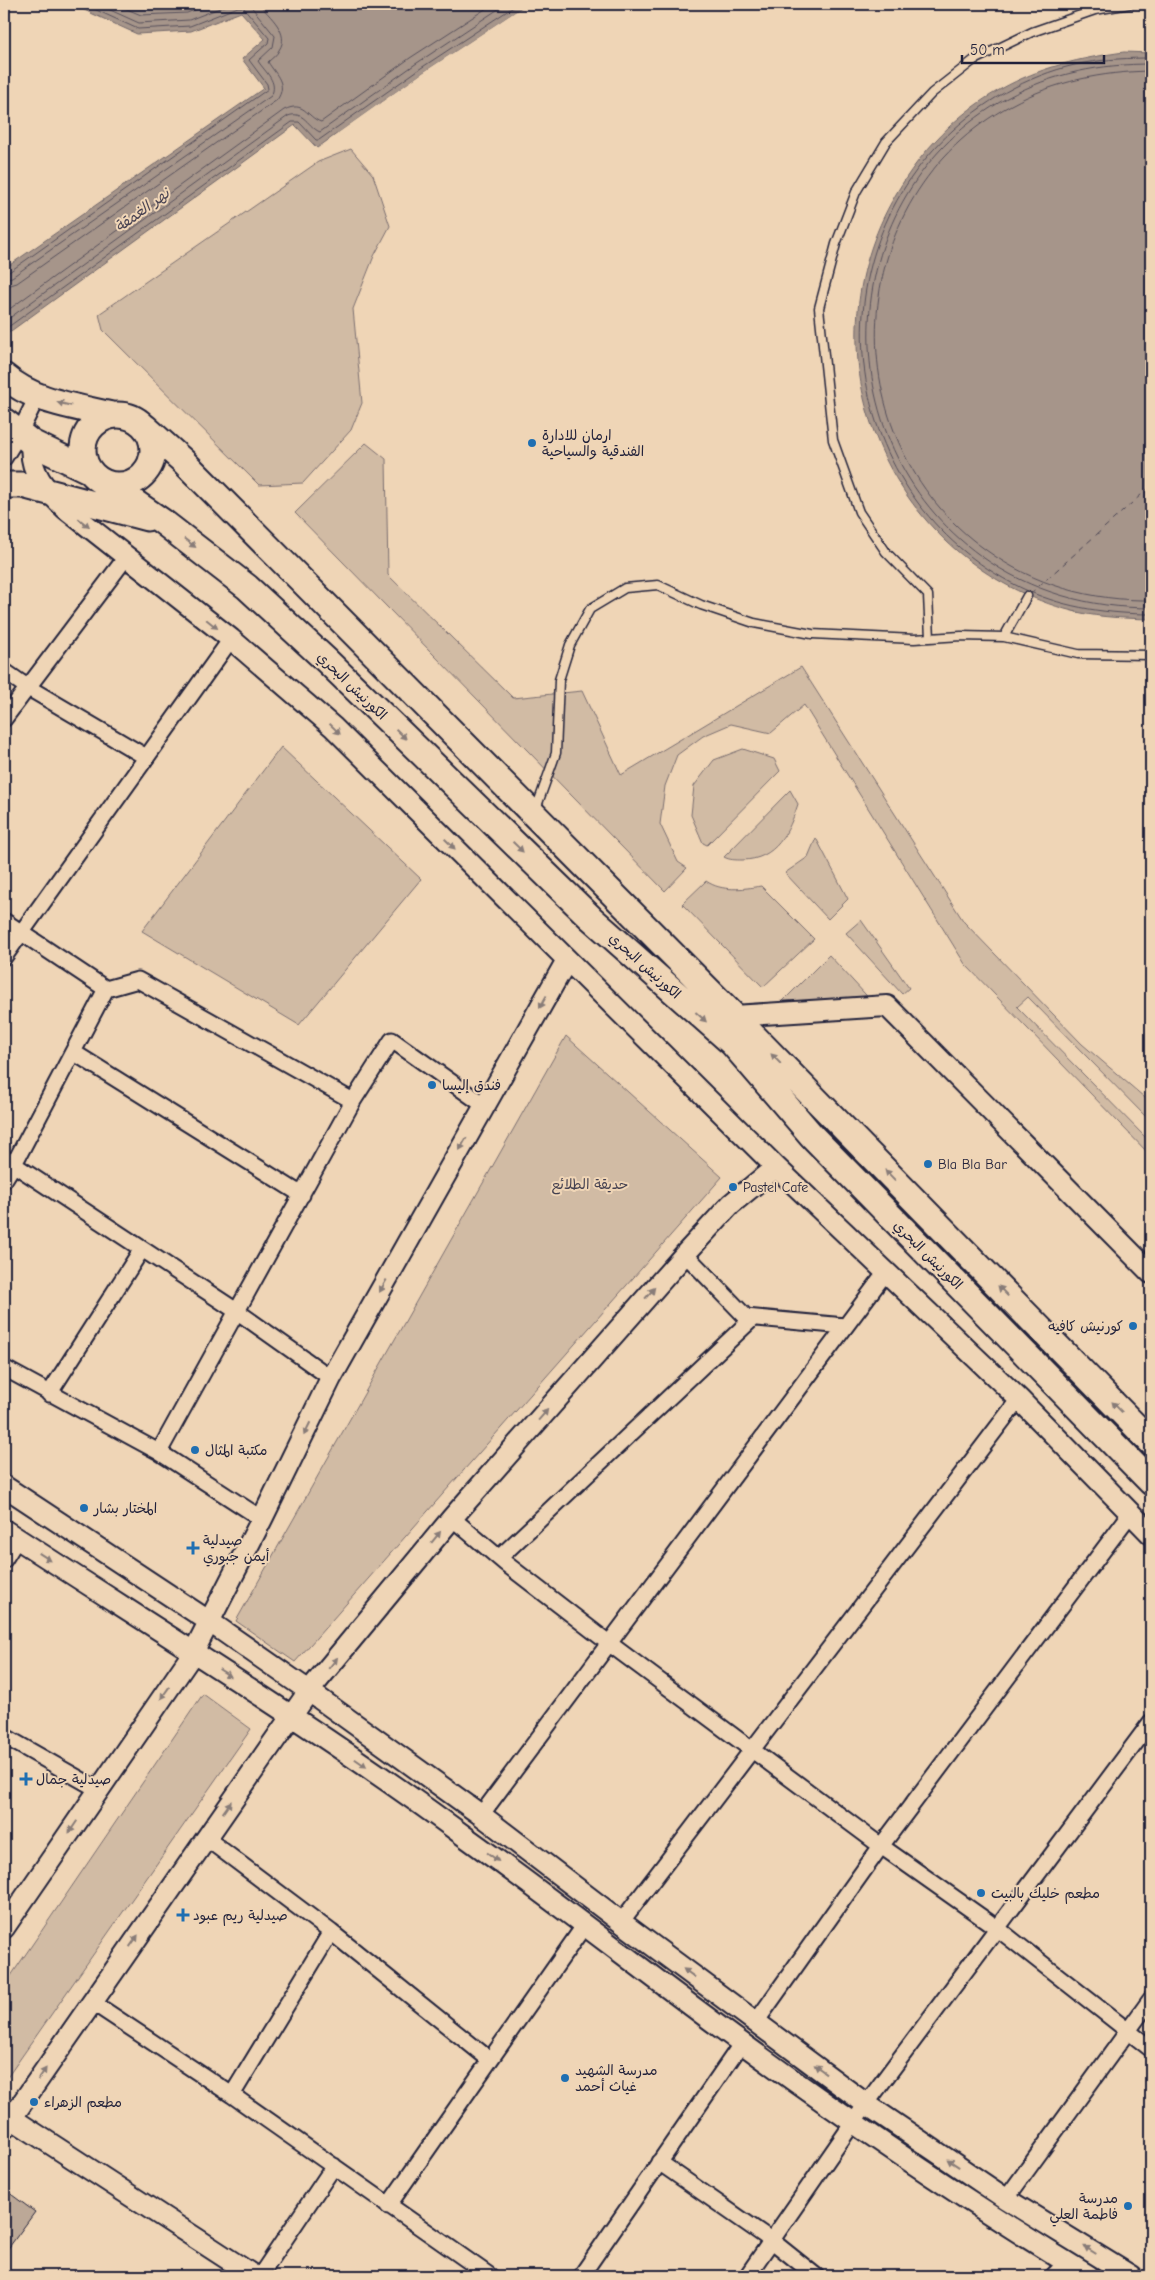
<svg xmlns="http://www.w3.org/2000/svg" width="1155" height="2280" viewBox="0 0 1155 2280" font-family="'Comic Neue','Playpen Sans Arabic',sans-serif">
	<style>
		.green { fill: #d1bba4; stroke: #7a6e70 }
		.water { fill: #a6958a; stroke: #71676a }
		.pier { fill: #efd5b6 }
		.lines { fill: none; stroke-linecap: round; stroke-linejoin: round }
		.shore { stroke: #57505b; stroke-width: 1 }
		.ferry { stroke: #4a4453; stroke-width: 1; stroke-dasharray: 6 5; stroke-linecap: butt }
		.building { fill: #bca897; stroke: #22223b }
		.service-casing { stroke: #22223b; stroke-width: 11 }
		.minor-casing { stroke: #22223b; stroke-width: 19 }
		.tertiary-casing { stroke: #22223b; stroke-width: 24 }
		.primary-casing { stroke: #22223b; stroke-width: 29 }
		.service { stroke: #efd5b6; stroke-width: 8 }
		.minor { stroke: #efd5b6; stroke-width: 15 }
		.tertiary { stroke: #efd5b6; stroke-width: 20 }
		.primary { stroke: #efd5b6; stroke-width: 25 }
		.oneway { fill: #887c78 }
		.poi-dot { fill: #1f6fb2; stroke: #efd5b6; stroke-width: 2 }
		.labels { text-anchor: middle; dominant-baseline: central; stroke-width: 4; stroke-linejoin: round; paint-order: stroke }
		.poi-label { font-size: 14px; fill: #22223b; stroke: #efd5b6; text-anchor: start }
		.street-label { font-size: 14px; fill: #22223b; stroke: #efd5b6 }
		.park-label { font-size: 14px; fill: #454150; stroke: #efd5b6 }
		.water-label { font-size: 15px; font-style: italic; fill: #4a4453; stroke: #efd5b6 }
	</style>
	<rect width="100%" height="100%" fill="#efd5b6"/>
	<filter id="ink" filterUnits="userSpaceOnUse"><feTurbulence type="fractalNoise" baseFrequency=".02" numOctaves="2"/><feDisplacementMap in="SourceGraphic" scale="10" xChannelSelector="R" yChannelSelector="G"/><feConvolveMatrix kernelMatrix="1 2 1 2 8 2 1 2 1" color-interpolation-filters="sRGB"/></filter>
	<g filter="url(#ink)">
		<path class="green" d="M351,149l22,26 17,51 -16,30 -21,53 9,94 -11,27 -48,53 -44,2 -156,-155 -4,-16 219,-152z
			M366,443l20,16 2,116 125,123 69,-7 39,84 180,-108 163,255 118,122 69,59v19l-123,-125 -11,10 134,136v13l-186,-192 -161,-259 -33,28 -40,-9 -28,12 -26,19 -12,31 -5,38 18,38 9,6 -22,23 -370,-378z
			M281,747l140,132 -122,146 -157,-94z
			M743,749l31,10 6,12 -73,74 -4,-2 -12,-28 3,-29 20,-26z
			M790,790l8,14c-9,28 -22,56 -56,56 -6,0 -13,0 -18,-3z
			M816,838l32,61 -20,20 -43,-46 23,-16z
			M706,881c16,11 37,8 55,5l53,53 -51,48 -81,-83z
			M861,920l48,68 -7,6 -56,-61z
			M829,955l48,52 -106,6z
			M566,1036l156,141 -427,485 -59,-41z
			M203,1694l48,35 -247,353v-96z"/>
		<path class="water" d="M71,4h456l-106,70 -104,74 -22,-23 -291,211v-67l260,-181 -22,-29 23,-20 -24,-27 -50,19 -54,3z
			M1124,52l27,1v566h-3c-28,-1 -56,-2 -83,-10 -178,-52 -264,-254 -169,-415 25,-43 61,-81 105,-105 39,-22 80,-31 123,-37z"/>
		<path class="pier" d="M527,4h2l-1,2 -106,70 -82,59 -2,-2 83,-59z"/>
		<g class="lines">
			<path class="shore" d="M97,4l42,19 50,-3 41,-16
				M115,4l26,11 46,-2 23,-9
				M1151,58c-22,0 -44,1 -67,5 -48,9 -95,34 -131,67 -149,136 -108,378 75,461 38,17 82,23 123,23
				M1151,64c-50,0 -99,9 -144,34 -174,96 -185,343 -26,458 50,36 109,52 170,52
				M1151,71c-49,1 -96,10 -140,34 -170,92 -180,334 -25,445 48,35 106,51 165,50
				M4,273l5,-1 259,-183 -1,-5 -18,-24 19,-17 1,-5 -26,-31h-5l-48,19 -52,3 -55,-25
				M4,279l8,-2 259,-181c8,-14 -6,-24 -13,-35l15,-14 2,-11 -26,-32
				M4,287l13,-4 260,-183c11,-16 -1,-25 -9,-38 4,-4 9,-7 11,-12 12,-17 -10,-34 -20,-46
				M4,313l280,-203c21,-10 22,7 37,12l89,-64 83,-54
				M4,322l284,-206c16,-6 20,11 32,16l94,-67 92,-61
				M4,330l288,-208h7l17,18h3l99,-70 100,-66"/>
			<path class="ferry" d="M1030,594l121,-108"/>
		</g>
		<path class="building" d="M4,2189l31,23 -31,42z"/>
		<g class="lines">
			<defs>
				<path id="service" d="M1004,637l23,-41
					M930,638l-2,-43 -42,-43 -27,-40 -26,-72 -14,-132 17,-64 20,-52 30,-50 46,-49 42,-33 58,-28 63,-22 35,-6
					M536,809l20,-56 3,-73 11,-35 20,-36 35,-21 33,-3 43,20 53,18 58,11 102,5 47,-3 43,1 74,17 73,1"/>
				<path id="minor" d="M4,458l15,-24 18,-37
					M4,671l23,16 119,70
					M4,719l123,-163
					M4,921l102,68
					M4,957l227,-318
					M73,1052l229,143
					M4,1158l234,154 93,66
					M4,1180l10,-16 92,-175 32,-9 215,121
					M685,1254l61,63 99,9
					M4,1368l155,84 103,67
					M49,1394l93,-145
					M159,1452l194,-351 39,-61 93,66
					M452,1518l53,45 105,81 271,202 116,82 154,121
					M499,1558l254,-240
					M4,1560l13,-21
					M4,1736l95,54
					M481,1815l405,-543
					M206,1838l125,94 159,128 -102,146
					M621,1922l398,-523
					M92,2002l140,93 258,181
					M756,2022l125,-176 250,-333
					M490,2060l94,-134
					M232,2095l99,-163
					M659,2162l112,78 45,36
					M1006,2199l145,-200
					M260,2276l74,-110
					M581,2276l161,-233
					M747,2276l119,-172 285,-382
					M1053,2276l13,-13"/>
				<path id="tertiary" d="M32,443c-4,29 14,47 34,66l165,130 102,88 443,440 243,232 132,135
					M734,1016l153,-10 264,267
					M4,1486l206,136 99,69 172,124 140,107 245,182 140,95 125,77
					M4,1530c155,101 314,198 463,308 93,67 183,138 276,206 112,82 227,160 346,232
					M4,1928l189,-275 69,-134 69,-141 236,-418
					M11,2118l243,158
					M4,2129l305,-438 143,-173 233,-264 46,-50 45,-37"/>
				<path id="primary" d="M4,376c30,26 70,30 108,39
					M83 450a35 35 0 1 1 70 0a35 35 0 1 1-70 0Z
					M4,421l28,22 56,27
					M145,427l38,34 551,555 417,426
					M108,484l55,38 84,65 80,74 264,257 142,126 80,93 338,345
					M4,485h18l125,33"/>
			</defs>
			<use href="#service" class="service-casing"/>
			<use href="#minor" class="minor-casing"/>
			<use href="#tertiary" class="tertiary-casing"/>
			<use href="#primary" class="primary-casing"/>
			<use href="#service" class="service"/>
			<use href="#minor" class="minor"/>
			<use href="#tertiary" class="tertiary"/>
			<use href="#primary" class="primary"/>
		</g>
		<defs><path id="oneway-solid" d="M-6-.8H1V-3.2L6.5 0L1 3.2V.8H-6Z" transform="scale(1.25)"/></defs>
		<g class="oneway">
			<use href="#oneway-solid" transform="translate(64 404) rotate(-166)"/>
			<use href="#oneway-solid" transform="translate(84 523) rotate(38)"/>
			<use href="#oneway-solid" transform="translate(190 543) rotate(37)"/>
			<use href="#oneway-solid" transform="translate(212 624) rotate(39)"/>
			<use href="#oneway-solid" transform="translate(335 729) rotate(44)"/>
			<use href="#oneway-solid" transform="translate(401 734) rotate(44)"/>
			<use href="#oneway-solid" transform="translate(450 844) rotate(45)"/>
			<use href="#oneway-solid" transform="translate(518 847) rotate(44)"/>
			<use href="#oneway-solid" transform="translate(543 1002) rotate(119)"/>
			<use href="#oneway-solid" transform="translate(701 1017) rotate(42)"/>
			<use href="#oneway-solid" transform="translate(776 1059) rotate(-134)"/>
			<use href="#oneway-solid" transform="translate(463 1144) rotate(119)"/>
			<use href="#oneway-solid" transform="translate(890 1175) rotate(-134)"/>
			<use href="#oneway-solid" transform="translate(383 1286) rotate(119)"/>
			<use href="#oneway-solid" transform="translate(1003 1291) rotate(-134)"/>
			<use href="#oneway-solid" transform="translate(650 1293) rotate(-49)"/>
			<use href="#oneway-solid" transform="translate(1117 1407) rotate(-134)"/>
			<use href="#oneway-solid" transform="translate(543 1415) rotate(-49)"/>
			<use href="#oneway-solid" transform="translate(307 1429) rotate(116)"/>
			<use href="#oneway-solid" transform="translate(436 1537) rotate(-51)"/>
			<use href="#oneway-solid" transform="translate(45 1557) rotate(33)"/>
			<use href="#oneway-solid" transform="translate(333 1663) rotate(-51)"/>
			<use href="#oneway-solid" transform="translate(225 1673) rotate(32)"/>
			<use href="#oneway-solid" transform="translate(165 1693) rotate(125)"/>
			<use href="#oneway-solid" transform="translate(361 1763) rotate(35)"/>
			<use href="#oneway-solid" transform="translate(227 1807) rotate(-55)"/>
			<use href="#oneway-solid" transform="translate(73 1827) rotate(124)"/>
			<use href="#oneway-solid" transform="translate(493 1857) rotate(37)"/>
			<use href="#oneway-solid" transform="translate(134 1941) rotate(-55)"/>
			<use href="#oneway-solid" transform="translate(689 1973) rotate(-144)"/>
			<use href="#oneway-solid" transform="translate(820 2069) rotate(-144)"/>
			<use href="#oneway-solid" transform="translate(42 2074) rotate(-55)"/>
			<use href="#oneway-solid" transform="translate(953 2163) rotate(-146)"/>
			<use href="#oneway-solid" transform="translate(1090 2250) rotate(-148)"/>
		</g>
	</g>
	<g class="poi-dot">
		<circle cx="532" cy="443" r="5"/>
		<circle cx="432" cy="1085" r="5"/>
		<circle cx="928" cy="1164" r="5"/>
		<circle cx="733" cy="1187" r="5"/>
		<circle cx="1133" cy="1326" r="5"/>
		<circle cx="195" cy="1450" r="5"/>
		<circle cx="84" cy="1508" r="5"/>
		<path d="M190.5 1540.5h5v5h5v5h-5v5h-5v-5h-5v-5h5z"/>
		<path d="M23.5 1771.5h5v5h5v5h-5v5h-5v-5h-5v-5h5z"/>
		<circle cx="981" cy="1893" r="5"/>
		<path d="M180.5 1907.5h5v5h5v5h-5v5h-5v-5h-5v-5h5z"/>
		<circle cx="565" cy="2078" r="5"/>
		<circle cx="34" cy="2102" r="5"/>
		<circle cx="1128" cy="2206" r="5"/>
	</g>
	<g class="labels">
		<g class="poi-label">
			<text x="542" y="435">ارمان للادارة<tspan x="542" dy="16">الفندقية والسياحية</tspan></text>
			<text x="442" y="1085">فندق إليسا</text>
			<text x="938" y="1164">Bla Bla Bar</text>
			<text x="743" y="1187">Pastel Cafe</text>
			<text x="1123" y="1326" text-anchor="end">كورنيش كافيه</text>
			<text x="205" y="1450">مكتبة المثال</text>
			<text x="94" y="1508">المختار بشار</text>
			<text x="203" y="1540">صيدلية<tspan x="203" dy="16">أيمن جبوري</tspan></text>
			<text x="36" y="1779">صيدلية جمال</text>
			<text x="991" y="1893">مطعم خليك بالبيت</text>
			<text x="193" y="1915">صيدلية ريم عبود</text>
			<text x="575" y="2070">مدرسة الشهيد<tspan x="575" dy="16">غياث أحمد</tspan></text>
			<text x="44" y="2102">مطعم الزهراء</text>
			<text x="1118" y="2198" text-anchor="end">مدرسة<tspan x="1118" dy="16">فاطمة العلي</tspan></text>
		</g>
		<g class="street-label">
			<text transform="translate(352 686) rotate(44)">الكورنيش البحري</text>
			<text transform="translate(645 966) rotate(42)">الكورنيش البحري</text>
			<text transform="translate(928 1255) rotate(45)">الكورنيش البحري</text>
		</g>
		<g class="park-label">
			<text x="590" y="1184">حديقة الطلائع</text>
		</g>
		<g class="water-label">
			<text transform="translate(142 210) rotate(-36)">نهر الغمقة</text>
		</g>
	</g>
	<rect width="1155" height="2280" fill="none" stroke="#efd5b6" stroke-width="20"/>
	<rect x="10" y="10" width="1135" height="2260" fill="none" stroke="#22223b" stroke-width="2" filter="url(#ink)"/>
	<path d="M962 55v8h142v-8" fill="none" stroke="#22223b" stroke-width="2.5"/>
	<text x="970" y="55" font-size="15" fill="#22223b" stroke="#efd5b6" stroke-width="4" paint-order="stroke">50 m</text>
</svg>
